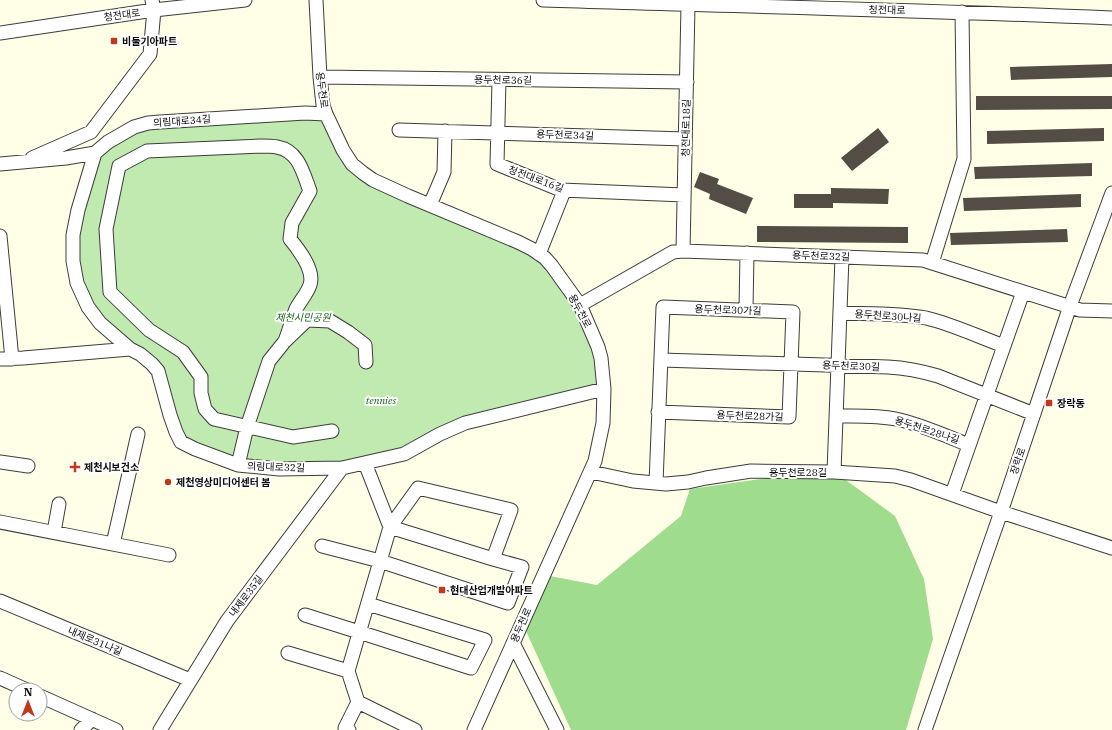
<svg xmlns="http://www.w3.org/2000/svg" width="1112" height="730" viewBox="0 0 1112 730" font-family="'IBM Plex Serif','Noto Sans KR',serif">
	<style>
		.green { fill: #c0eaaf }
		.forest { fill: #9fdc8d }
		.building { fill: #534d45 }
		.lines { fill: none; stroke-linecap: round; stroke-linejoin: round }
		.minor-casing { stroke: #3c3c3c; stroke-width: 15 }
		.minor { stroke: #fff; stroke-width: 13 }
		.poi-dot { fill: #bf391c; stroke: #fff; stroke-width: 1.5 }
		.labels { text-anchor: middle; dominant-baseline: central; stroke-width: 4; stroke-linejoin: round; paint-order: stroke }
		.street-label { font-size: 10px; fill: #090909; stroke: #fff }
		.poi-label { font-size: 10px; font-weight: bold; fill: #090909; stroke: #fff; text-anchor: start }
		.park-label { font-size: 10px; font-style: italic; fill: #186319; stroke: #fff }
	</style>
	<rect width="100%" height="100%" fill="#feffe6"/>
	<path class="green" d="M323,118l28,48 165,79 27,16 34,47 16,39 8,40 -87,21 -110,46 -62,14 -103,-6 -56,-25 -24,-70 -28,-23 -38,-37 -12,-25 -3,-21v-26l21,-81 14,-11 37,-16z"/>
	<path class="forest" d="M839,475l56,41 29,63 9,60 -27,91h-335l-45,-99 24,-55 47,9 84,-69 9,-27 77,-11z"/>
	<path class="building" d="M1112,64v13l-101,3 -1,-13z
		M976,96h136v13l-136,1z
		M878,128l11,14 -37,29 -11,-13z
		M1104,128v13l-117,3v-13z
		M1092,163v13l-117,3 -1,-12z
		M700,172l19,7 -2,5 36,14 -7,16 -37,-15 1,-5 -16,-7z
		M831,188l58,1 -1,15 -55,-1v5h-39v-14h37z
		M1081,194v13l-117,4 -1,-13z
		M757,226l151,1v16l-151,-1z
		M1067,229l1,13 -117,3 -1,-12z"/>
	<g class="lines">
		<defs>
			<path id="minor" d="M316,0l4,77 3,28 3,9 17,36 9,14 11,9 10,7 35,16 110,46 14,7 13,9 7,8 28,39 18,42 3,11 3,31 -1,34 -8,38 -121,269
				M543,0c189,6 379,10 569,18
				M0,33l154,-23 91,-10
				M320,77l367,5
				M499,80l-2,84 64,26 123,5
				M399,130l286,9
				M95,153l-17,57 -5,25v26l4,22 11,24 12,16 30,26
				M32,158l59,-26 59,-78 4,-44 -2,-10
				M0,164l66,-6 29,-5 13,-11 26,-15 14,-4 12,-1 145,-9 21,1
				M430,205l14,-33 1,-41
				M0,236l12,123
				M683,251l5,-246
				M539,254l25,-63
				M932,263l32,-104 -2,-147
				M580,305l93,-53 10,-1 240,9 157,50 32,1
				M746,310l1,-57
				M840,313c27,1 59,0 86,5 26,6 53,19 78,28
				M285,341c4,-10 7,-22 11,-32 4,-8 11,-15 14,-24 5,-15 -11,-35 -20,-46l2,-16 18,-32c-7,-18 -11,-40 -33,-44 -5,-1 -11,-1 -16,-1l-114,5 -28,15 -13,63 4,63 39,38 34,22 18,25v16l4,16 9,10 79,18 39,-6
				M0,359l23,-1 107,-9 10,5 12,10 6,7 12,44 6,17 5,10 14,7 43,16 41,4 63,-1 62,-14 36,-20 25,-11 139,-34
				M661,360l227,7c18,1 33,4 50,9l96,38
				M836,416c20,0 40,-1 60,3 24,5 50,17 73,26
				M0,462l28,4
				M365,463l25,64
				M238,465l9,-38 22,-66 16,-20 22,-21 23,1 18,11 17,13 1,17
				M591,472l42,9 33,3 22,-2 18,-4 45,-7 83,1 61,4 16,4 90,32 111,36
				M834,472l8,-215
				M656,483l7,-176 130,5 -4,105 -131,-5
				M952,494l71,-202
				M0,522l169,33
				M390,527l103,32 18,-49 -93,-22 -28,39 -42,144 10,31 57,28
				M54,532l5,-28
				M113,544l25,-110
				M322,546l58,15 128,42 14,-36 -29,-8
				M0,601l190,79
				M305,615l54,17 112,36 14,-28 -117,-36
				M513,643l44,87
				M288,653l60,18
				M0,678l27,12
				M40,696l76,34
				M81,730l11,-11
				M160,730l67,-109 115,-153
				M349,730l-4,-2 13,-26
				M925,730l76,-218 69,-206 42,-113"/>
		</defs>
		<use href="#minor" class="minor-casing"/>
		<use href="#minor" class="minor"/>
	</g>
	<g class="poi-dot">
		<rect x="110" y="37" width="8" height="8" rx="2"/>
		<rect x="1045" y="399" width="8" height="8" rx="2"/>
		<path d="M73 461h4v4h4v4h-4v4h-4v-4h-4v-4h4z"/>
		<circle cx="168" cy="482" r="4"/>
		<rect x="438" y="586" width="8" height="8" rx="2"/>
	</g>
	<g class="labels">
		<g class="street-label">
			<text transform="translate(887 10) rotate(1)">청전대로</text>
			<text transform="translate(122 15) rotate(-8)">청전대로</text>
			<text transform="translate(503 80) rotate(1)">용두천로36길</text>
			<text transform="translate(322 90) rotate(82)">용두천로</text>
			<text transform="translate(182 121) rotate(-4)">의림대로34길</text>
			<text transform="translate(686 128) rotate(-89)">청전대로18길</text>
			<text transform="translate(565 135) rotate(2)">용두천로34길</text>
			<text transform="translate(536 179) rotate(20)">청전대로16길</text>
			<text transform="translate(821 256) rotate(2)">용두천로32길</text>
			<text transform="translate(728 310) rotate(2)">용두천로30가길</text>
			<text transform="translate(580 311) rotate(62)">용두천로</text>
			<text transform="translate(888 316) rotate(4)">용두천로30나길</text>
			<text transform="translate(851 366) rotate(2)">용두천로30길</text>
			<text transform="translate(750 416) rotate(2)">용두천로28가길</text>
			<text transform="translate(927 430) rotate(18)">용두천로28나길</text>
			<text transform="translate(1018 461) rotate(-71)">장락로</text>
			<text transform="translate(276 467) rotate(2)">의림대로32길</text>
			<text x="798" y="472">용두천로28길</text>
			<text transform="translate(246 596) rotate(-53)">내제로35길</text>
			<text transform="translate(521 625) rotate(-66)">용두천로</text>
			<text transform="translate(95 641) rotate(23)">내제로31나길</text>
		</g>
		<g class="poi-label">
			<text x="122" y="41">비둘기아파트</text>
			<text x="1057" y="403">장락동</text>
			<text x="84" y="467">제천시보건소</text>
			<text x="176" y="482">제천영상미디어센터 봄</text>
			<text x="450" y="590">현대산업개발아파트</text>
		</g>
		<g class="park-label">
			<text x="303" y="317">제천시민공원</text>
			<text x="381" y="400">tennies</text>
		</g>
	</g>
	<g transform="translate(28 702)"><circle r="19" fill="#ffffff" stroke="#9d9d9d"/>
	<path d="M0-3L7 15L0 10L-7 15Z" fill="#bf391c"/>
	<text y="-6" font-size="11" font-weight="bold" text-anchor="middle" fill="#090909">N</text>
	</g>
</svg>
